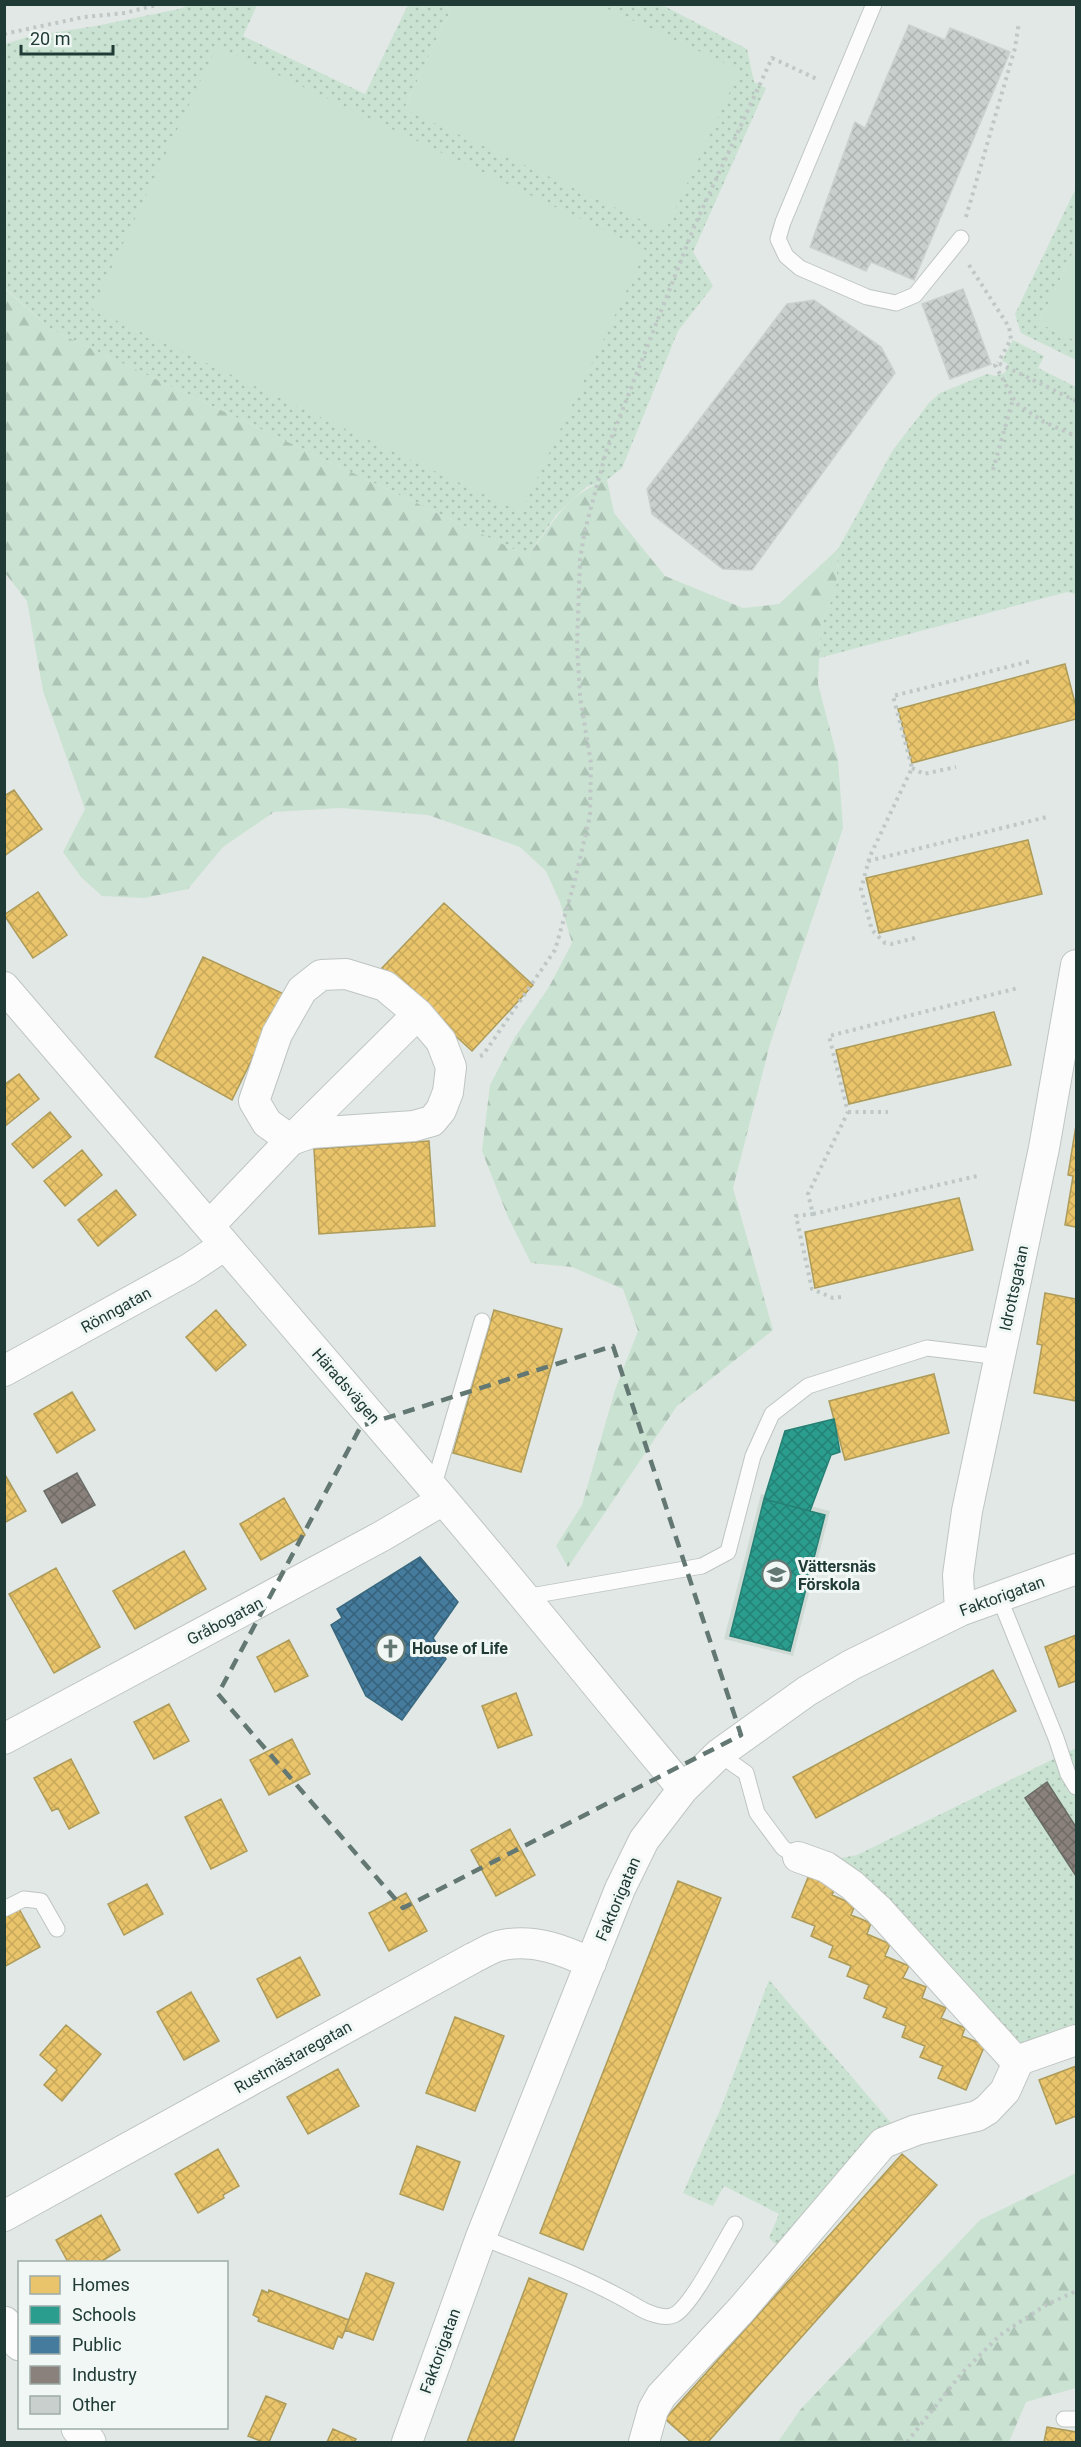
<svg xmlns="http://www.w3.org/2000/svg" width="1081" height="2447" viewBox="0 0 1081 2447" font-family="Roboto,sans-serif">
	<style>
		.built { fill: #cfdad5 }
		.grass { fill: url(#grass-dots) }
		.forest { fill: url(#forest-firs) }
		.pitch { fill: #cae2d2 }
		.homes { fill: url(#homes-cross-hatch); stroke: #ad9b5a; stroke-width: 1.5 }
		.schools { fill: url(#schools-cross-hatch); stroke: #278074; stroke-width: 1.5 }
		.public { fill: url(#public-cross-hatch); stroke: #3a687e; stroke-width: 1.5 }
		.industry { fill: url(#industry-cross-hatch); stroke: #6a6c67; stroke-width: 1.5 }
		.building { fill: url(#building-cross-hatch); stroke: #cbd1ce; stroke-width: 1.5 }
		.lines { fill: none; stroke-linecap: round; stroke-linejoin: round }
		.lane-casing { stroke: #bfc5c2; stroke-width: 17 }
		.street-casing { stroke: #bfc5c2; stroke-width: 32 }
		.secondary-casing { stroke: #bec6c3; stroke-width: 35 }
		.path { stroke: #bfc8c6; stroke-width: 4; stroke-dasharray: 3 4.5; stroke-linecap: butt }
		.lane { stroke: #fbfcfb; stroke-width: 15 }
		.street { stroke: #fbfcfb; stroke-width: 30 }
		.secondary { stroke: #fbfcfb; stroke-width: 33 }
		.marked { fill: none; stroke: #647873; stroke-width: 4.5; stroke-dasharray: 12 8; stroke-linejoin: round }
		.labels { text-anchor: middle; dominant-baseline: central; stroke-width: 6; stroke-linejoin: round; paint-order: stroke }
		.street-label { font-size: 16px; fill: #203b35; stroke: #f0f7f4 }
		.poi-label { font-size: 16px; font-weight: bold; fill: #203b35; stroke: #f0f7f4; text-anchor: start }
	</style>
	<defs>
		<pattern id="grass-dots" width="8" height="8" patternUnits="userSpaceOnUse" patternTransform="scale(1.5)"><rect width="8" height="8" fill="#cae2d2"/><path d="M2 2h.1M6 6h.1" fill="none" stroke="#adc3b5" stroke-width="1.8" stroke-linecap="round"/></pattern>
		<pattern id="forest-firs" width="22" height="20" patternUnits="userSpaceOnUse" patternTransform="scale(1.5)"><rect width="22" height="20" fill="#cae2d2"/><path d="M5 1l3.5 6h-7zM16 11l3.5 6h-7z" fill="#adc3b5"/></pattern>
		<pattern id="homes-cross-hatch" width="8" height="8" patternUnits="userSpaceOnUse" patternTransform="scale(1.5)"><rect width="8" height="8" fill="#e9c46a"/><path d="M0 0l8 8M0 8l8-8" fill="none" stroke="#c8a95c"/></pattern>
		<pattern id="schools-cross-hatch" width="8" height="8" patternUnits="userSpaceOnUse" patternTransform="scale(1.5)"><rect width="8" height="8" fill="#2a9d8f"/><path d="M0 0l8 8M0 8l8-8" fill="none" stroke="#248176"/></pattern>
		<pattern id="public-cross-hatch" width="8" height="8" patternUnits="userSpaceOnUse" patternTransform="scale(1.5)"><rect width="8" height="8" fill="#457b9d"/><path d="M0 0l8 8M0 8l8-8" fill="none" stroke="#36617a"/></pattern>
		<pattern id="industry-cross-hatch" width="8" height="8" patternUnits="userSpaceOnUse" patternTransform="scale(1.5)"><rect width="8" height="8" fill="#8a817c"/><path d="M0 0l8 8M0 8l8-8" fill="none" stroke="#706b66"/></pattern>
		<pattern id="building-cross-hatch" width="8" height="8" patternUnits="userSpaceOnUse" patternTransform="scale(1.5)"><rect width="8" height="8" fill="#c9cfcd"/><path d="M0 0l8 8M0 8l8-8" fill="none" stroke="#acb3b1"/></pattern>
	</defs>
	<rect width="100%" height="100%" fill="#e2e8e5"/>
	<path class="built" d="M761,1494l69,17 -37,145 -69,-17z"/>
	<path class="grass" d="M189,5h68l-14,31 122,58 43,-89h45l-49,104 336,-38 -141,-66h63l85,44 7,33 12,6 -73,164 20,34 -35,45 -56,137 -15,12 -21,7 -30,28 -28,41 -476,-226 -47,-42v-244l26,-8 65,-10 83,-17z
		M1076,188v58l-37,77 37,18v19l-55,-27 -6,-19z
		M1013,340l31,16 -6,12 38,19v207l-9,-2 -248,66 1,-30 16,-39 2,-40 55,-99 36,-47 11,-10 47,-19 8,2 10,-3 3,-9 -6,-3z
		M1076,1748v79l-29,-44 -22,15 51,78v155l-45,15 -19,-3 -181,-183 26,-5z
		M769,1980l129,151 -115,119 -14,-12 10,-24 -55,-28 -11,20 -30,-13 38,-85z"/>
	<path class="forest" d="M4,288l48,42 476,226c26,-33 36,-61 79,-76l7,33 51,63 78,32 36,-4 59,-55 -2,40 -16,39 -2,56 20,76 5,68 -73,216 -37,144 40,142 -96,76 -109,161 -12,-21 26,-41 33,-115 23,-59 -15,-42 -51,-22 -41,-4 -23,-46 -26,-66 8,-66 25,-48 34,-50 23,-44 -12,-41 -14,-31 -26,-24 -92,-32 -87,-7 -67,4 -51,35 -35,42 -44,9 -42,-2 -21,-19 -18,-25 22,-43 -42,-118 -16,-90 -22,-28z
		M1076,2173v215l-50,14 -17,40h-231l22,-32 180,-190z"/>
	<path class="pitch" d="M453,5h146l141,65 -75,161 -261,-122z
		M217,46l429,204 -125,262 -429,-203z
		M1076,246v95l-37,-18z"/>
	<path class="homes" d="M1065,664l11,43v12l-164,44 -14,-54z
		M14,790l28,39 -38,27v-60z
		M1028,840l14,54 -163,39 -13,-55z
		M38,892l29,43 -34,23 -29,-43z
		M444,903l89,82 -61,66 -90,-83z
		M203,957l81,37 -52,106 -77,-43z
		M994,1012l17,53 -162,39 -13,-54z
		M19,1074l20,25 -35,28v-42z
		M50,1112l21,25 -38,31 -21,-24z
		M1076,1125v102l-11,-2 8,-49 -5,-1z
		M429,1141l6,85 -116,8 -5,-85z
		M82,1150l20,25 -37,31 -21,-25z
		M116,1190l20,25 -38,31 -20,-26z
		M959,1198l14,52 -158,38 -10,-56z
		M1045,1293l31,6v102l-42,-8 8,-48 -5,-1z
		M216,1310l30,35 -30,26 -30,-34z
		M494,1310l68,19 -41,143 -68,-19z
		M934,1374l15,59 -104,27 -16,-59z
		M72,1392l23,38 -38,23 -23,-39z
		M4,1473l22,38 -22,12z
		M284,1498l21,37 -44,25 -21,-36z
		M184,1551l22,38 -71,40 -22,-38z
		M56,1568l44,79 -46,26 -45,-79z
		M1076,1635v46l-17,6 -14,-40z
		M289,1640l19,36 -33,16 -18,-35z
		M993,1670l23,41 -200,107 -23,-41z
		M516,1693l16,42 -34,13 -16,-42z
		M169,1704l20,37 -35,18 -20,-37z
		M292,1739l18,35 -41,21 -19,-35z
		M71,1759l28,54 -30,16 -11,-21 -6,3 -18,-33z
		M221,1799l26,52 -36,18 -26,-52z
		M510,1829l25,46 -39,21 -25,-46z
		M809,1875l27,11 -4,9 23,10 -4,10 20,8 -4,11 23,10 -5,12 24,10 -6,12 23,9 -4,11 24,10 -5,10 24,10 -3,8 23,9 -19,45 -28,-12 5,-12 -23,-9 5,-11 -23,-9 4,-11 -23,-9 4,-9 -23,-10 5,-13 -22,-9 4,-10 -22,-9 4,-11 -22,-10 4,-10 -23,-9z
		M678,1881l43,17 -138,352 -43,-17z
		M147,1884l16,30 -39,21 -16,-31z
		M406,1893l21,38 -38,20 -20,-38z
		M18,1907l22,40 -36,20v-52z
		M300,1957l20,38 -43,23 -20,-39z
		M191,1992l28,49 -35,19 -27,-48z
		M455,2017l49,19 -29,75 -49,-18z
		M66,2025l35,29 -39,47 -18,-16 13,-15 -17,-15z
		M1076,2066v50l-20,8 -17,-44z
		M338,2069l21,37 -51,28 -21,-37z
		M417,2146l43,16 -17,48 -43,-16z
		M218,2149l21,37 -16,9 1,3 -26,15 -23,-39z
		M902,2154l35,31 -229,257h-17l-26,-23z
		M101,2215l19,35 -18,11 1,1h-35l-12,-22z
		M366,2273l28,10 -21,57 -28,-10z
		M529,2278l38,16 -54,148h-46z
		M262,2290l6,3 1,-3 80,30 -7,18 -4,-2 -5,13 -75,-28 1,-3 -6,-3z
		M266,2396l20,8 -17,38h-6l-15,-6z
		M1047,2427l29,5v10h-32z
		M333,2429l23,10 -2,3h-27z"/>
	<path class="schools" d="M834,1419l6,33 -9,3 -21,56 -46,-12 21,-68z
		M764,1499l61,16 -35,136 -60,-15z"/>
	<path class="public" d="M420,1557l38,45 -25,36 13,21 -44,61 -36,-24 -35,-71 11,-7 -5,-9z"/>
	<path class="industry" d="M77,1473l18,32 -33,18 -18,-32z
		M1047,1782l29,45v49l-51,-78z"/>
	<path class="building" d="M909,25l36,15 5,-12 60,24 -96,228 -43,-18 -5,9 -56,-24 45,-125 10,6z
		M963,289l28,75 -41,15 -28,-75z
		M814,300l67,47 14,26 -143,197 -29,-1 -71,-55 -5,-25 140,-185z"/>
	<g class="lines">
		<defs>
			<path id="lane" d="M874,4l-91,218 -5,17 8,17 14,12 67,29 29,6 19,-8 46,-57
				M433,1488l49,-167
				M525,1597l177,-31 26,-14 25,-96 19,-42 36,-28 119,-38 73,9
				M999,1597l57,141 12,36 8,13
				M719,1754l27,19 11,40 26,35 15,9
				M4,1909l20,-10 17,2 16,28
				M481,2237c52,21 106,40 155,69 9,6 28,14 38,9 18,-9 49,-72 61,-91
				M1064,2419h12"/>
			<path id="street" d="M4,987c143,167 287,333 429,501 85,99 166,201 250,301
				M209,1226l82,-86 20,-7 103,-7 18,-5 9,-11 7,-18 3,-25 -10,-26 -23,-27 -33,-28 -39,-12 -25,1 -19,15 -25,44 -23,67 13,22 24,17 127,-126
				M4,1371l185,-102 36,-24
				M960,1611l-2,-36 9,-64 77,-363 32,-183
				M4,1739l378,-203 61,-36
				M798,1857l28,10 26,18 27,25 134,148 6,2
				M4,2216l469,-258c9,-4 20,-12 30,-13 32,-6 60,5 88,18
				M407,2442l74,-205 139,-348 24,-49 39,-51 36,-35 88,-63 44,-26 109,-54 116,-42
				M644,2442l9,-32 8,-14 80,-86 142,-167 33,-13 61,-14 10,-6 18,-19 14,-31 57,-20"/>
			<path id="secondary" d="M4,2323l16,21
				M78,2428l11,14"/>
		</defs>
		<use href="#lane" class="lane-casing"/>
		<use href="#street" class="street-casing"/>
		<use href="#secondary" class="secondary-casing"/>
		<path class="path" d="M4,34l80,-17 41,-4 35,-9
			M966,217l49,-169 4,-26
			M969,265l40,62 2,12 -13,24
			M1076,401l-78,-38 -3,2 21,38 28,19 32,14
			M993,470l20,-71
			M912,768l12,6 32,-7
			M868,861l179,-44
			M915,938l-24,6 -6,-1 -13,-13 -11,-41 9,-33 42,-88 -19,-72 138,-35
			M480,1056l3,-1 72,-105 20,-70 15,-64 1,-53 -11,-66 -3,-52 3,-86 5,-29 21,-78 88,-225 78,-169 47,22
			M848,1112h40
			M813,1214l164,-38
			M841,1297l-8,1 -21,-9 -16,-73 17,-2 -5,-20 40,-82 -19,-76 189,-48
			M907,2442l55,-69 38,-38 46,-30 30,-14"/>
		<use href="#lane" class="lane"/>
		<use href="#street" class="street"/>
		<use href="#secondary" class="secondary"/>
	</g>
	<path class="marked" d="M613,1346l128,389 -338,173 -185,-214 143,-268z"/>
	<defs>
		<symbol id="school-ring" viewBox="-11 -11 22 22"><circle r="9.5" fill="#f0f7f4" stroke="#647873" stroke-width="1.5"/><path d="M0-5L7-2L0 1L-7-2ZM-4 1L0 2.5L4 1V4Q0 6-4 4Z" fill="#647873"/></symbol>
		<symbol id="church-ring" viewBox="-11 -11 22 22"><circle r="9.5" fill="#f0f7f4" stroke="#647873" stroke-width="1.5"/><path d="M-1.2-6h2.4v3.5h3.3v2.4h-3.3V6h-2.4V-.1h-3.3v-2.4h3.3Z" fill="#647873"/></symbol>
	</defs>
	<g fill-rule="evenodd">
		<use href="#school-ring" x="760" y="1558" width="33" height="33"/>
		<use href="#church-ring" x="374" y="1632" width="33" height="33"/>
	</g>
	<g class="labels">
		<g class="street-label">
			<text transform="translate(1014 1288) rotate(-78)">Idrottsgatan</text>
			<text transform="translate(116 1310) rotate(-29)">Rönngatan</text>
			<text transform="translate(346 1386) rotate(49)">Häradsvägen</text>
			<text transform="translate(1002 1596) rotate(-20)">Faktorigatan</text>
			<text transform="translate(225 1621) rotate(-28)">Gråbogatan</text>
			<text transform="translate(618 1899) rotate(-67)">Faktorigatan</text>
			<text transform="translate(293 2057) rotate(-29)">Rustmästaregatan</text>
			<text transform="translate(440 2351) rotate(-70)">Faktorigatan</text>
		</g>
		<g class="poi-label">
			<text x="798" y="1566">Vättersnäs<tspan x="798" dy="18">Förskola</tspan></text>
			<text x="412" y="1648">House of Life</text>
		</g>
	</g>
	<rect width="1081" height="2447" fill="none" stroke="#203b35" stroke-width="12"/>
	<rect x="18" y="2261" width="210" height="168" fill="#f0f7f4" stroke="#9daca8" stroke-width="1.5"/>
	<rect x="30" y="2276" width="30" height="18" fill="#e9c46a" stroke="#9daca8" stroke-width="1.5"/>
	<text x="72" y="2291" font-size="18" fill="#203b35">Homes</text>
	<rect x="30" y="2306" width="30" height="18" fill="#2a9d8f" stroke="#9daca8" stroke-width="1.5"/>
	<text x="72" y="2321" font-size="18" fill="#203b35">Schools</text>
	<rect x="30" y="2336" width="30" height="18" fill="#457b9d" stroke="#9daca8" stroke-width="1.5"/>
	<text x="72" y="2351" font-size="18" fill="#203b35">Public</text>
	<rect x="30" y="2366" width="30" height="18" fill="#8a817c" stroke="#9daca8" stroke-width="1.5"/>
	<text x="72" y="2381" font-size="18" fill="#203b35">Industry</text>
	<rect x="30" y="2396" width="30" height="18" fill="#c9cfcd" stroke="#9daca8" stroke-width="1.5"/>
	<text x="72" y="2411" font-size="18" fill="#203b35">Other</text>
	<path d="M21 45v9h92v-9" fill="none" stroke="#203b35" stroke-width="3"/>
	<text x="30" y="45" font-size="18" fill="#203b35" stroke="#f0f7f4" stroke-width="4.5" paint-order="stroke">20 m</text>
</svg>
